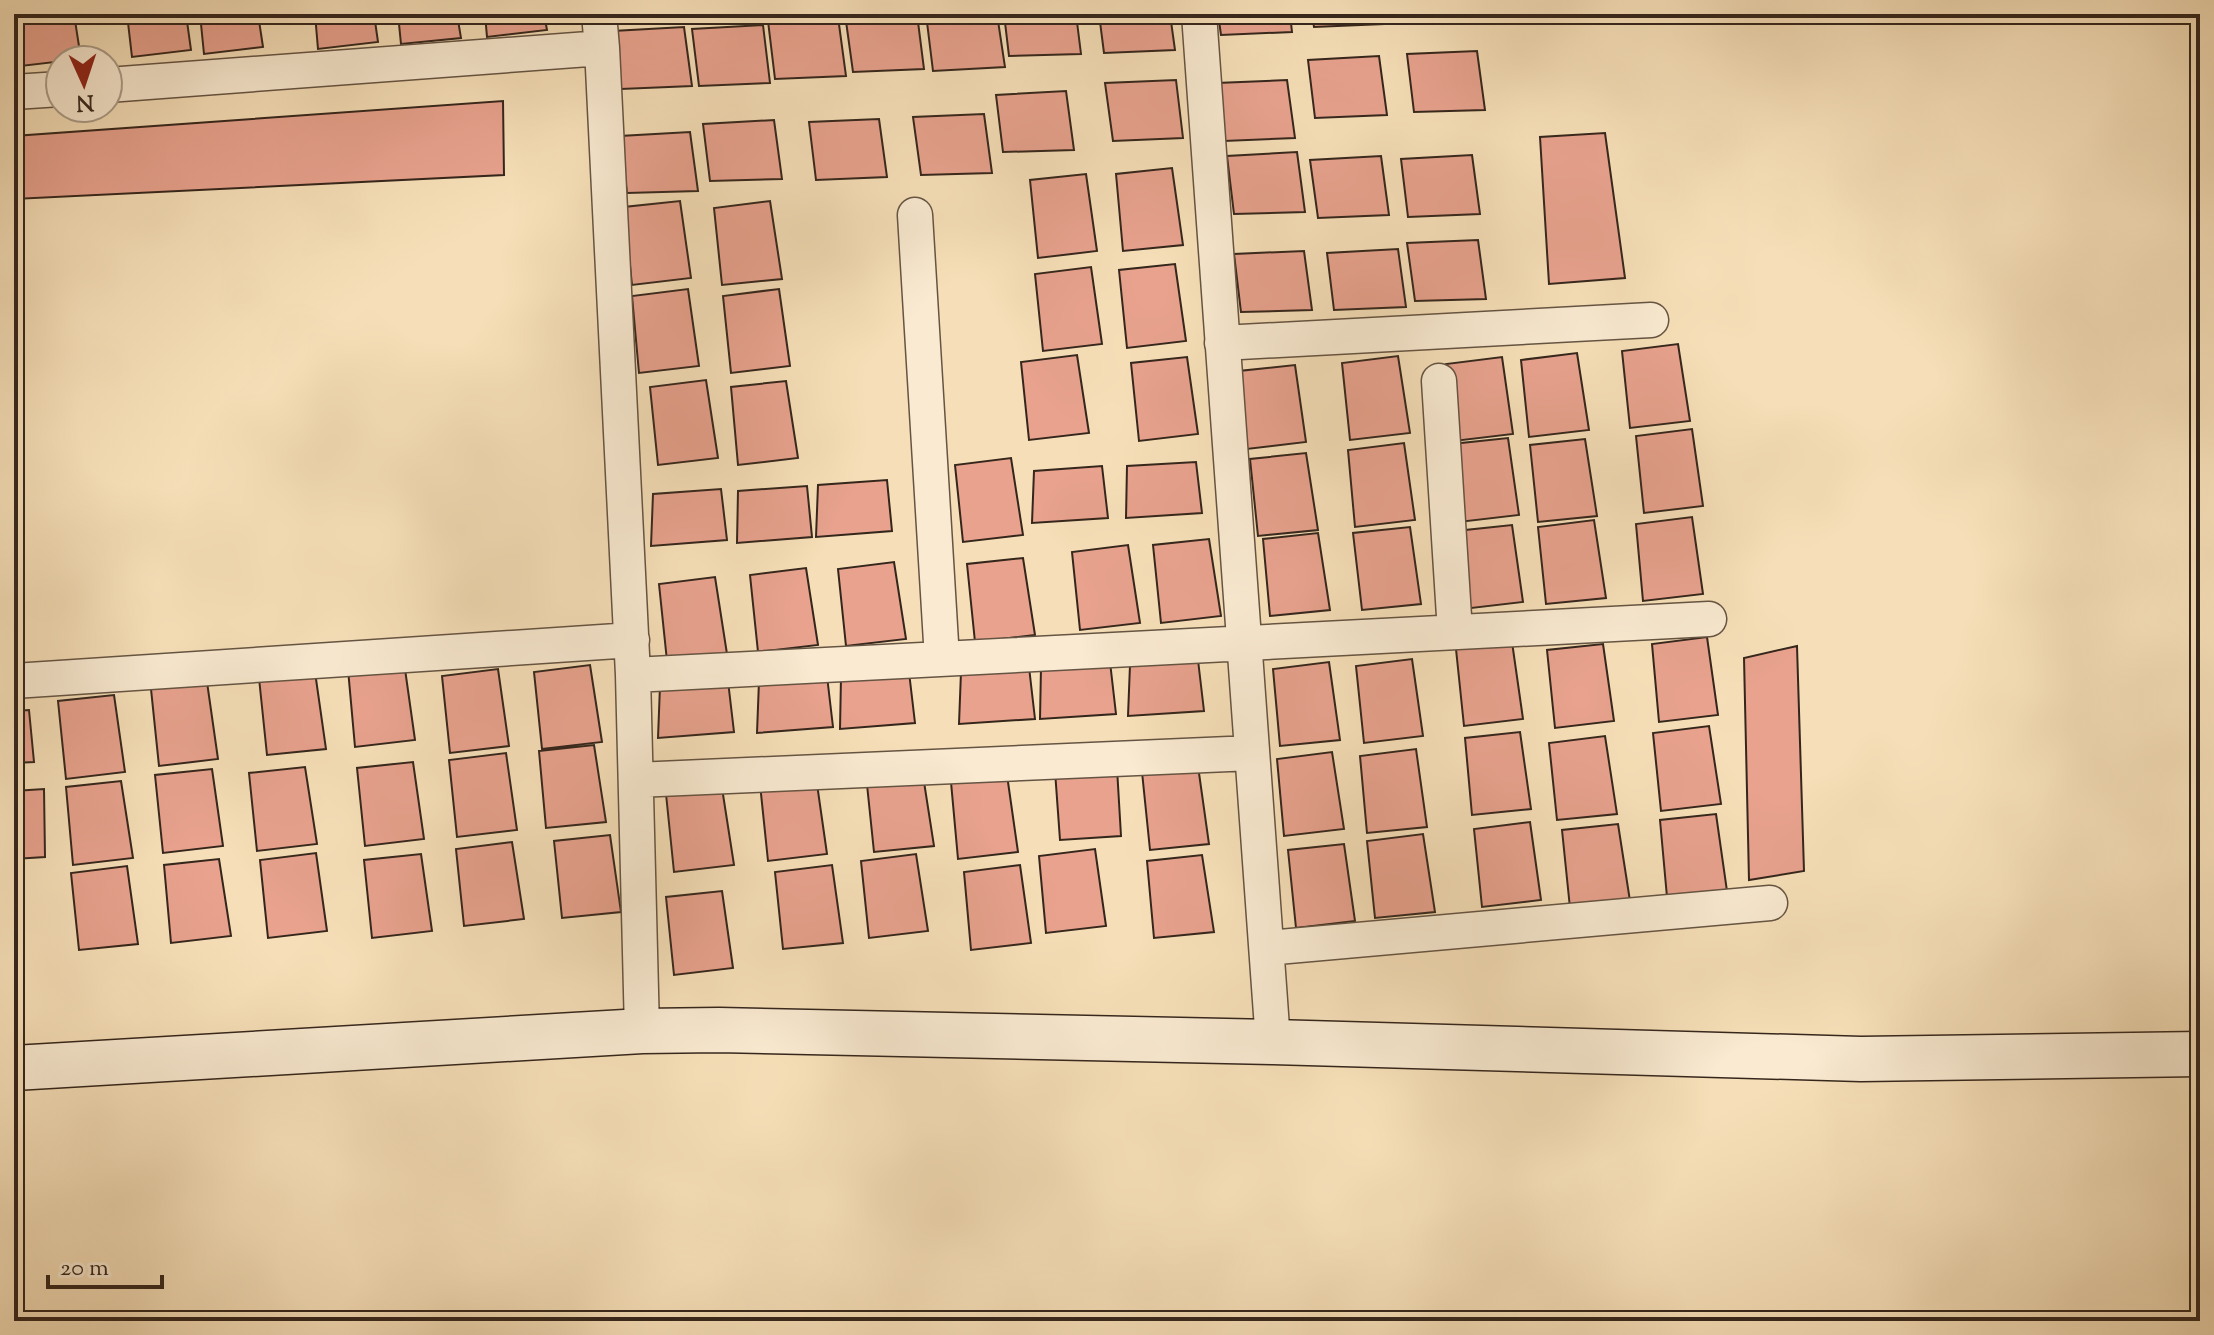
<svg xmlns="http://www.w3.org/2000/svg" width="2214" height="1335" viewBox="0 0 2214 1335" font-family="'Sorts Mill Goudy',serif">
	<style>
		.building { fill: #e8a28e; stroke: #35261c; stroke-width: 2 }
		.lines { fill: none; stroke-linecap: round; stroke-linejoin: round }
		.street-casing { stroke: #655443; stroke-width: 37 }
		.secondary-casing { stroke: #35261c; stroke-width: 47 }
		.street { stroke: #f9ead1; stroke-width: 34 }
		.secondary { stroke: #f9ead1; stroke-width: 44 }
	</style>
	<rect width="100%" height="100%" fill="#f6dfb8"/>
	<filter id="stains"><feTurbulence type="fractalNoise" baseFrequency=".0025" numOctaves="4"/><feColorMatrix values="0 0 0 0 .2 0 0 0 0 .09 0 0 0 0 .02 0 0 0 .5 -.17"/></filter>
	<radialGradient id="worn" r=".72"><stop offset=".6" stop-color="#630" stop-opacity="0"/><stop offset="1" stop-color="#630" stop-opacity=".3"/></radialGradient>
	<path class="building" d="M16,14h58l7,45 -60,7z
		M127,14h59l5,36 -59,7z
		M200,14h58l5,33 -59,7z
		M315,14h59l4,28 -60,7z
		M398,14h59l4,24 -60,6z
		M485,14h59l3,16 -60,7z
		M845,14h72l7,55 -71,3z
		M926,14h71l8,53 -72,4z
		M1004,14h72l5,40 -72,2z
		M1099,14h71l5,36 -71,3z
		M1218,14h72l2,18 -71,3z
		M1312,14h71l1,10 -70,3z
		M838,17l8,59 -71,3 -7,-58z
		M763,25l7,58 -71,3 -7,-57z
		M684,27l8,59 -71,3 -8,-58z
		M1477,51l8,59 -71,2 -7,-58z
		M1379,56l8,59 -72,3 -7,-58z
		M1176,80l7,58 -70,3 -8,-58z
		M1287,80l8,58 -71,3 -7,-58z
		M1066,91l8,59 -71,2 -7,-57z
		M503,101l1,74 -490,24v-63z
		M984,114l8,59 -71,2 -8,-58z
		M879,119l8,58 -71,3 -7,-58z
		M774,120l8,59 -72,2 -7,-57z
		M690,132l8,59 -71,2 -7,-57z
		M1605,133l20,145 -76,6 -9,-147z
		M1297,152l8,60 -71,2 -7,-58z
		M1472,155l8,59 -72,3 -7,-58z
		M1381,156l8,59 -71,3 -8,-58z
		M1172,168l11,77 -60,6 -7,-77z
		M1086,174l11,77 -59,7 -8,-78z
		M680,201l11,77 -59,7 -8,-78z
		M770,201l12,78 -60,6 -8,-77z
		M1478,240l8,59 -71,2 -8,-58z
		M1398,249l8,58 -72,3 -7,-57z
		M1304,251l8,59 -71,2 -7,-58z
		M1175,264l11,77 -59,7 -8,-78z
		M1091,267l11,77 -59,7 -8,-77z
		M688,289l11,77 -60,7 -7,-77z
		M779,289l11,77 -59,7 -8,-77z
		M1678,344l12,77 -60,7 -8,-77z
		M1577,353l12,77 -60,7 -8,-77z
		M1077,355l12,78 -60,7 -8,-78z
		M1398,356l12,77 -60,7 -8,-77z
		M1187,357l11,77 -59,7 -8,-78z
		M1502,357l11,77 -59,7 -8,-77z
		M1295,365l11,77 -59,7 -8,-78z
		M706,380l12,78 -60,7 -8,-78z
		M786,381l12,77 -60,7 -7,-78z
		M1692,429l11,77 -59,7 -8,-77z
		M1508,438l11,77 -60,7 -7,-78z
		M1585,439l12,77 -59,6 -8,-77z
		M1404,443l11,77 -60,7 -7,-77z
		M1306,453l12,77 -60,6 -8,-77z
		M1011,458l12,77 -60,7 -8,-77z
		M1196,462l6,51 -76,5 1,-52z
		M1102,466l6,52 -76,5 2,-52z
		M887,480l5,51 -76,6 2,-52z
		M807,486l5,51 -75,6 1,-52z
		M721,489l6,51 -76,6 2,-52z
		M1692,517l11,77 -60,7 -7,-77z
		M1594,520l12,78 -60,6 -8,-77z
		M1512,525l11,77 -60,7 -7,-78z
		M1410,527l11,77 -59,6 -9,-77z
		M1318,533l12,77 -60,6 -7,-77z
		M1209,539l12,77 -60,7 -8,-78z
		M1128,545l12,78 -60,7 -8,-78z
		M1023,558l12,77 -60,7 -8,-78z
		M894,562l12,77 -60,7 -8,-77z
		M806,568l12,77 -60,7 -8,-77z
		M715,577l12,77 -60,7 -8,-77z
		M1707,637l11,78 -59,7 -7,-78z
		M1512,642l11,77 -59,7 -8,-77z
		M1603,644l11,77 -59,7 -8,-78z
		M1797,646l7,225 -55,9 -5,-222z
		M1412,659l11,77 -59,7 -8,-77z
		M1198,660l6,51 -76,5 2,-51z
		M404,662l11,78 -60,7 -7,-78z
		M1110,662l6,52 -76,5 1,-52z
		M1329,662l11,78 -60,6 -7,-77z
		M590,665l12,77 -60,7 -8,-77z
		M1029,667l6,52 -76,5 2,-52z
		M498,669l11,77 -59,7 -8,-77z
		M315,672l11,77 -59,6 -8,-77z
		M909,672l6,51 -75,6 1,-52z
		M827,676l6,51 -76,6 2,-52z
		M728,681l6,51 -76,6 2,-52z
		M207,682l11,77 -59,7 -8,-77z
		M114,695l11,77 -59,7 -8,-78z
		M29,710l5,52 -20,1v-52z
		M1709,726l12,78 -60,7 -8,-78z
		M1520,732l11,77 -59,6 -7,-77z
		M1605,736l12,78 -60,6 -8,-77z
		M594,745l12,77 -60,6 -7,-77z
		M1416,749l11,78 -60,6 -7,-77z
		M1332,752l12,77 -60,7 -7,-77z
		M506,753l11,77 -60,7 -8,-77z
		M413,762l11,77 -59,7 -8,-78z
		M1198,766l11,78 -59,6 -8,-78z
		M305,767l12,77 -60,7 -8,-78z
		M1117,768l4,68 -61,4 -5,-69z
		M212,769l11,77 -60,7 -8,-78z
		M922,769l12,77 -60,6 -8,-77z
		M1007,775l11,77 -60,7 -7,-77z
		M816,777l11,77 -59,7 -8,-77z
		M121,781l12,77 -60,7 -7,-78z
		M722,788l12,77 -60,7 -8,-78z
		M44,789l1,68 -31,2v-68z
		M1716,814l11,77 -60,6 -7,-77z
		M1530,822l11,78 -59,7 -8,-78z
		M1618,824l12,77 -60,7 -8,-78z
		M1423,834l12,78 -60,6 -8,-77z
		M610,835l11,77 -59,6 -8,-77z
		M512,842l12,77 -60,7 -8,-77z
		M1344,844l11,77 -59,7 -8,-78z
		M1095,849l11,77 -60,7 -7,-77z
		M316,853l11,78 -59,7 -8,-78z
		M421,854l11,77 -60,7 -8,-78z
		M916,854l12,77 -59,7 -8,-77z
		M1202,855l12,77 -60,6 -7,-77z
		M219,859l12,77 -60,7 -7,-78z
		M832,865l11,78 -60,6 -8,-77z
		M1020,865l11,78 -60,7 -7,-78z
		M127,866l11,78 -59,6 -8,-77z
		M722,891l11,77 -59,7 -8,-78z"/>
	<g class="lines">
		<defs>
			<path id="street" d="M599,14l3,34
				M1199,14l74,1028
				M108,85l494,-37 31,627 9,356
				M14,92l46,-3
				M915,215l27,444
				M1222,343l429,-23
				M1439,381l16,251
				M633,675l1076,-56
				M14,681l618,-41
				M636,780l616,-27
				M1267,948l503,-45"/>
			<path id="secondary" d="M14,1068l628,-37 77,-1 554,12 588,17 339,-5"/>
		</defs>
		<use href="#street" class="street-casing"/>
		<use href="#secondary" class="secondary-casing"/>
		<use href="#street" class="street"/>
		<use href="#secondary" class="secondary"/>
	</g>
	<rect width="2214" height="1335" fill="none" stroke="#f6dfb8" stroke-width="48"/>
	<rect x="16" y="16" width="2182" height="1303" fill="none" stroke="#35261c" stroke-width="4"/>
	<rect x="24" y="24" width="2166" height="1287" fill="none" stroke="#35261c" stroke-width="2"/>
	<g transform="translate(84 84) rotate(177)"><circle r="38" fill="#f9ead1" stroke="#ab9c89" stroke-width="2"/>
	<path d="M0-6L14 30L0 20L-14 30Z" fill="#8f2418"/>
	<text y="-12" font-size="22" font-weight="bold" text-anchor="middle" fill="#35261c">N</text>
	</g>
	<path d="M48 1275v12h114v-12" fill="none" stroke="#35261c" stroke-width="4"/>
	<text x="60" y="1275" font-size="24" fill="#35261c" stroke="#f9ead1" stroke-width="6" paint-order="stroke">20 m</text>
	<rect width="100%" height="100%" filter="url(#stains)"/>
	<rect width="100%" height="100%" fill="url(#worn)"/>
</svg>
